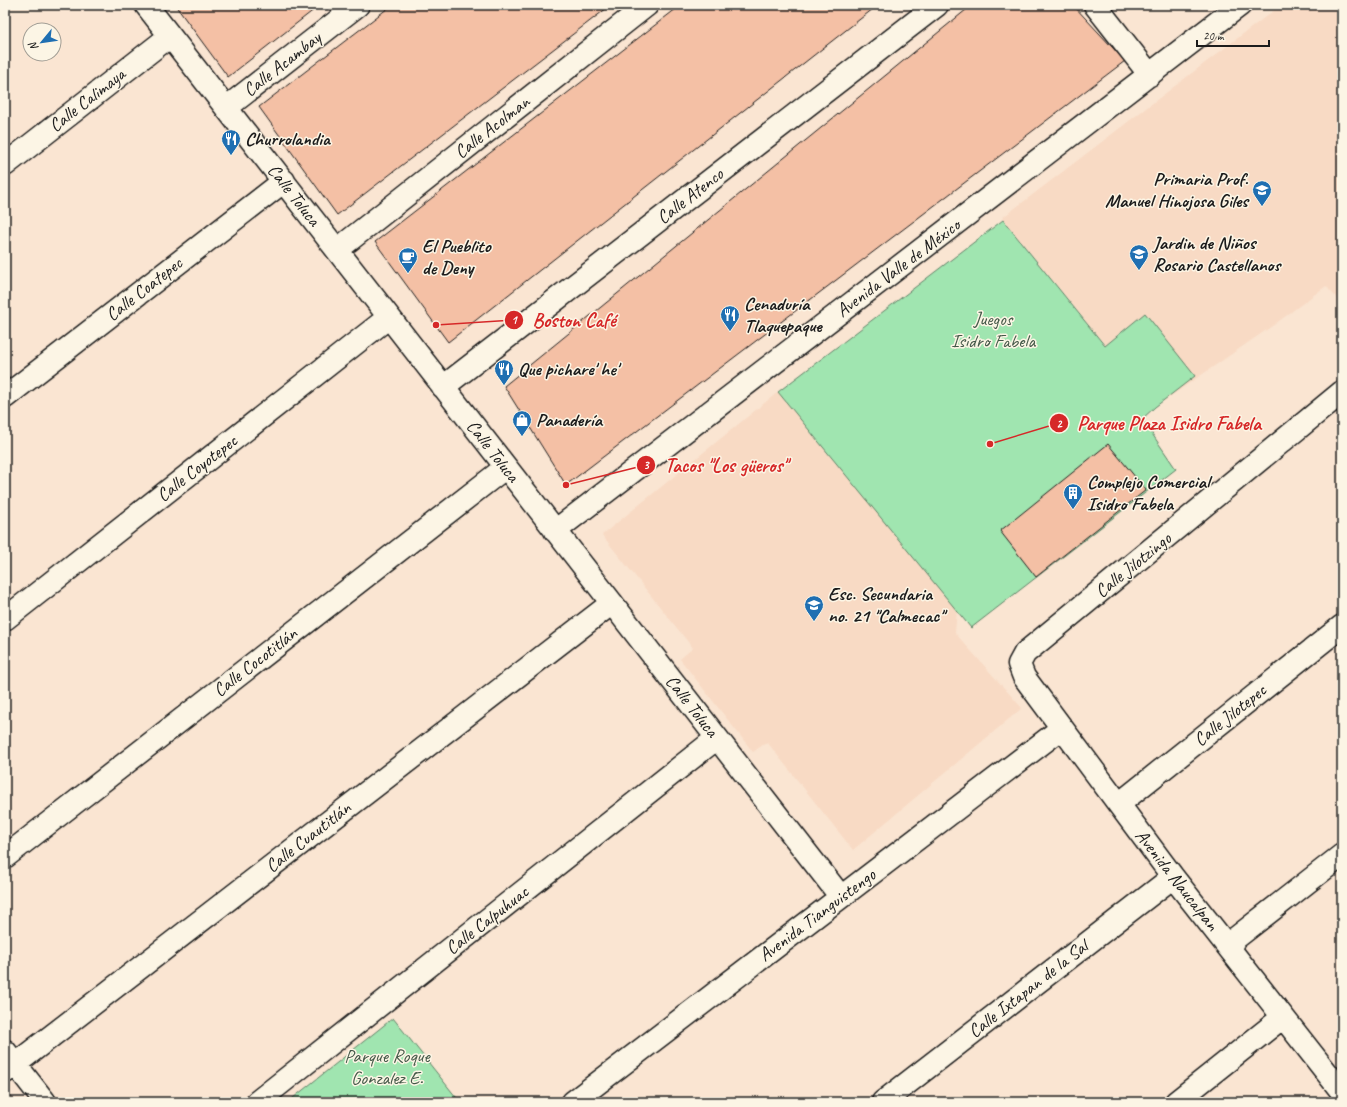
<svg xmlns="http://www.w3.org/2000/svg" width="1347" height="1107" viewBox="0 0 1347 1107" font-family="Caveat,sans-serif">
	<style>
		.built { fill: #f8dac4 }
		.green { fill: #a0e5b0; stroke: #5e8066 }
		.building { fill: #f4c0a5; stroke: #1c1c1c }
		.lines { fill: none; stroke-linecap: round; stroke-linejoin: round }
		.minor-casing { stroke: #1c1c1c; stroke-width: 25 }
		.minor { stroke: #fcf5e5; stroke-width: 22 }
		.labels { text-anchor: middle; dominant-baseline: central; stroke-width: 3; stroke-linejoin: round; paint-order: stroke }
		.street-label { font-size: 19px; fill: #1c1c1c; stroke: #fcf5e5 }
		.poi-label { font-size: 19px; font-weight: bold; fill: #1c1c1c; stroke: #fcf5e5; text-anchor: start }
		.park-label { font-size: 19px; fill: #445848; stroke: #fcf5e5 }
		.leader { fill: none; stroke: #d62828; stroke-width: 1.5 }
		.callout-dot { fill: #d62828; stroke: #fcf5e5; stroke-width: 1.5 }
		.mark-label { font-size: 12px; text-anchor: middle; font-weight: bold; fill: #fff }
		.callout-label { font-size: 20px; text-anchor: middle; font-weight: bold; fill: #d62828; stroke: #fcf5e5; stroke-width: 3; stroke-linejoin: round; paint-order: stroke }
	</style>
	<rect width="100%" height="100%" fill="#fae5d2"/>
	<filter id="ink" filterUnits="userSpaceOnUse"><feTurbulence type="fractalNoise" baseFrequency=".025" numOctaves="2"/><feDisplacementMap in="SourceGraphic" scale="8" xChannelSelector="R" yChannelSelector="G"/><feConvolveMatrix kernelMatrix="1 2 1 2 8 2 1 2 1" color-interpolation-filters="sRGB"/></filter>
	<g filter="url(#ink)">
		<path class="built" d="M1281,5h54l7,9v290l-16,-18 -51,38 -120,83 -153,-189z
			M778,392l179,218 -2,23 67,75 -169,142 -86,-108 -14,10 -73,-93 13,-11 -91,-113z"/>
		<path class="green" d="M1003,220l102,126 40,-33 50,63 -40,31 -13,12 34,50 -205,159 -193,-236z
			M393,1018l67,84h-172z"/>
		<path class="building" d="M175,5h145l-92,72z
			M392,5h219l-274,210 -78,-108z
			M681,5h197l-430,337 -73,-100z
			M972,5h101l52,56 -559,424 -62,-99z
			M1108,444l38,46 -110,87 -36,-46z"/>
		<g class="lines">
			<defs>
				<path id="minor" d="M146,5l695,892
					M1095,5l55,70
					M226,108l132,-103
					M5,165l165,-129
					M337,250l310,-245
					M443,387l494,-382
					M1342,392l-317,261 -6,11 5,13 149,200 169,215
					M5,397l279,-216
					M555,531l685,-526
					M5,619l384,-302
					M1119,804l223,-178
					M5,857l501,-390
					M1227,945l115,-90
					M5,1051l40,51
					M5,1072l607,-469
					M257,1102l460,-364
					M573,1102l489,-374
					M883,1102l290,-225
					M1176,1102l107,-85"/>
			</defs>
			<use href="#minor" class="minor-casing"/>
			<use href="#minor" class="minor"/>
		</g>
	</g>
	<defs>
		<symbol id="restaurant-pin" viewBox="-11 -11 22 30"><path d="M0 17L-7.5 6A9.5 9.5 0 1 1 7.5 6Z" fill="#1f6fb2" stroke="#fcf5e5"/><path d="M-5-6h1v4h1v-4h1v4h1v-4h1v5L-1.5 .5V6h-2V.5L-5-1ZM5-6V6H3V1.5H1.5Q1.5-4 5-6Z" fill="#fff"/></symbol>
		<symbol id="school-pin" viewBox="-11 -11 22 30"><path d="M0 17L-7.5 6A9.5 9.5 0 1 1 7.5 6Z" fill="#1f6fb2" stroke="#fcf5e5"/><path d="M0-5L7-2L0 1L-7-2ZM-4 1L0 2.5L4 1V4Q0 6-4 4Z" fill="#fff"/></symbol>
		<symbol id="cafe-pin" viewBox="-11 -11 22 30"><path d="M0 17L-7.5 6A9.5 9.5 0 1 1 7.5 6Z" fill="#1f6fb2" stroke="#fcf5e5"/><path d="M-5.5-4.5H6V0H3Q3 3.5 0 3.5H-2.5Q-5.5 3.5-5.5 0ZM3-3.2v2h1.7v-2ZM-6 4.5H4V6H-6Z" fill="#fff"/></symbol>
		<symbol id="shop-pin" viewBox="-11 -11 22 30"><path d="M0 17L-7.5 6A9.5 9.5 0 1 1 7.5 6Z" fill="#1f6fb2" stroke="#fcf5e5"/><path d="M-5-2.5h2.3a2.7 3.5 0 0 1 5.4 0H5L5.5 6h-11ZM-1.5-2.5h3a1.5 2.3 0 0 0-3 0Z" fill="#fff"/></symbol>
		<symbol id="building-pin" viewBox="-11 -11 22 30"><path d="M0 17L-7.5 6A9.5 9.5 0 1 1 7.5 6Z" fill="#1f6fb2" stroke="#fcf5e5"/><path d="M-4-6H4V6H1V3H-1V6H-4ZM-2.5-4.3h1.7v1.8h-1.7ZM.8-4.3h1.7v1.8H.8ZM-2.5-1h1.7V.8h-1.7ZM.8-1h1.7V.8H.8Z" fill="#fff"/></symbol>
	</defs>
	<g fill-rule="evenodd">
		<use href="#restaurant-pin" x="220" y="128" width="22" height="30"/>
		<use href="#school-pin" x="1251" y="179" width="22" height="30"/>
		<use href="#school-pin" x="1128" y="243" width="22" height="30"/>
		<use href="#cafe-pin" x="397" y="246" width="22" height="30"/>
		<use href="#restaurant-pin" x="719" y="304" width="22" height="30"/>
		<use href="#restaurant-pin" x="493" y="358" width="22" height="30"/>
		<use href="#shop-pin" x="511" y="409" width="22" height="30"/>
		<use href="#building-pin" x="1062" y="482" width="22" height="30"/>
		<use href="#school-pin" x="803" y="594" width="22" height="30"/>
	</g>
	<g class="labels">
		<g class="street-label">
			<text transform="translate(282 64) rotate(-38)">Calle Acambay</text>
			<text transform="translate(87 100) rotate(-38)">Calle Calimaya</text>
			<text transform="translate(492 127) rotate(-38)">Calle Acolman</text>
			<text transform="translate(294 195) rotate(52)">Calle Toluca</text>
			<text transform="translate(690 196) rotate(-38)">Calle Atenco</text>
			<text transform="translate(898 268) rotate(-37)">Avenida Valle de México</text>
			<text transform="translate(144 289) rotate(-38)">Calle Coatepec</text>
			<text transform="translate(493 451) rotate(52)">Calle Toluca</text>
			<text transform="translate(197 468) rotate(-38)">Calle Coyotepec</text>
			<text transform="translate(1133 565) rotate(-39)">Calle Jilotzingo</text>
			<text transform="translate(255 662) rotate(-38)">Calle Cocotitlán</text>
			<text transform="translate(692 706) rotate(52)">Calle Toluca</text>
			<text transform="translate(1230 715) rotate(-39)">Calle Jilotepec</text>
			<text transform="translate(308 837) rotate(-38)">Calle Cuautitlán</text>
			<text transform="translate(1177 880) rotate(52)">Avenida Naucalpan</text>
			<text transform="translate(817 915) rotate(-37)">Avenida Tianguistengo</text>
			<text transform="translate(487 920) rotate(-38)">Calle Calpuhuac</text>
			<text transform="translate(1028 989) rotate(-38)">Calle Ixtapan de la Sal</text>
		</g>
		<g class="poi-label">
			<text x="245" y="139">Churrolandia</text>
			<text x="1248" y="179" text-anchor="end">Primaria Prof.<tspan x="1248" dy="22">Manuel Hinojosa Giles</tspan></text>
			<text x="1153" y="243">Jardin de Niños<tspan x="1153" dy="22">Rosario Castellanos</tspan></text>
			<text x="422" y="246">El Pueblito<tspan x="422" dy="22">de Deny</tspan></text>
			<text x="744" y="304">Cenaduría<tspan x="744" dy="22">Tlaquepaque</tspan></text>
			<text x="518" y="369">Que pichare' he'</text>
			<text x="536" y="420">Panadería</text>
			<text x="1087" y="482">Complejo Comercial<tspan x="1087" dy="22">Isidro Fabela</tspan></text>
			<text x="828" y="594">Esc. Secundaria<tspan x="828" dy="22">no. 21 "Calmecac"</tspan></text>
		</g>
		<g class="park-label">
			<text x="993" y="319">Juegos<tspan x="993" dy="22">Isidro Fabela</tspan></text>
			<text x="387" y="1056">Parque Roque<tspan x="387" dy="22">Gonzalez E.</tspan></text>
		</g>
	</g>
	<path class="leader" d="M436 325L514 320M990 444L1059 423M566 485L646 465"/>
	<g class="callout-dot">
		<circle cx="436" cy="325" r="4"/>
		<circle cx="990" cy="444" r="4"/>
		<circle cx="566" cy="485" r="4"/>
		<circle cx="514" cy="320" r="10"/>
		<circle cx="1059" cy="423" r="10"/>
		<circle cx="646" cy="465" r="10"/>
	</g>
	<g class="mark-label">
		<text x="514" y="324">1</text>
		<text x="1059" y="428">2</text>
		<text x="646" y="469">3</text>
	</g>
	<g class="callout-label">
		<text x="574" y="327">Boston Café</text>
		<text x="1169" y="430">Parque Plaza Isidro Fabela</text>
		<text x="726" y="472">Tacos "Los güeros"</text>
	</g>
	<rect width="1347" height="1107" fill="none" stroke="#fcf5e5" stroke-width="20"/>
	<rect x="10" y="10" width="1327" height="1087" fill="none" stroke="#1c1c1c" stroke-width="1.5" filter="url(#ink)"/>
	<g transform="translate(42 42) rotate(241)"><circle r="19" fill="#fcf5e5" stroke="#a29e95"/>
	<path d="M0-3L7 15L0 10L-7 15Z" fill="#1f6fb2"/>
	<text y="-6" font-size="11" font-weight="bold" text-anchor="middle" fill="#1c1c1c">N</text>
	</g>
	<path d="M1197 40v6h72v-6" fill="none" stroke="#1c1c1c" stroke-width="2"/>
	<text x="1203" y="40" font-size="12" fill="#1c1c1c" stroke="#fcf5e5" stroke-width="3" paint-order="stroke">20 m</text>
</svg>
